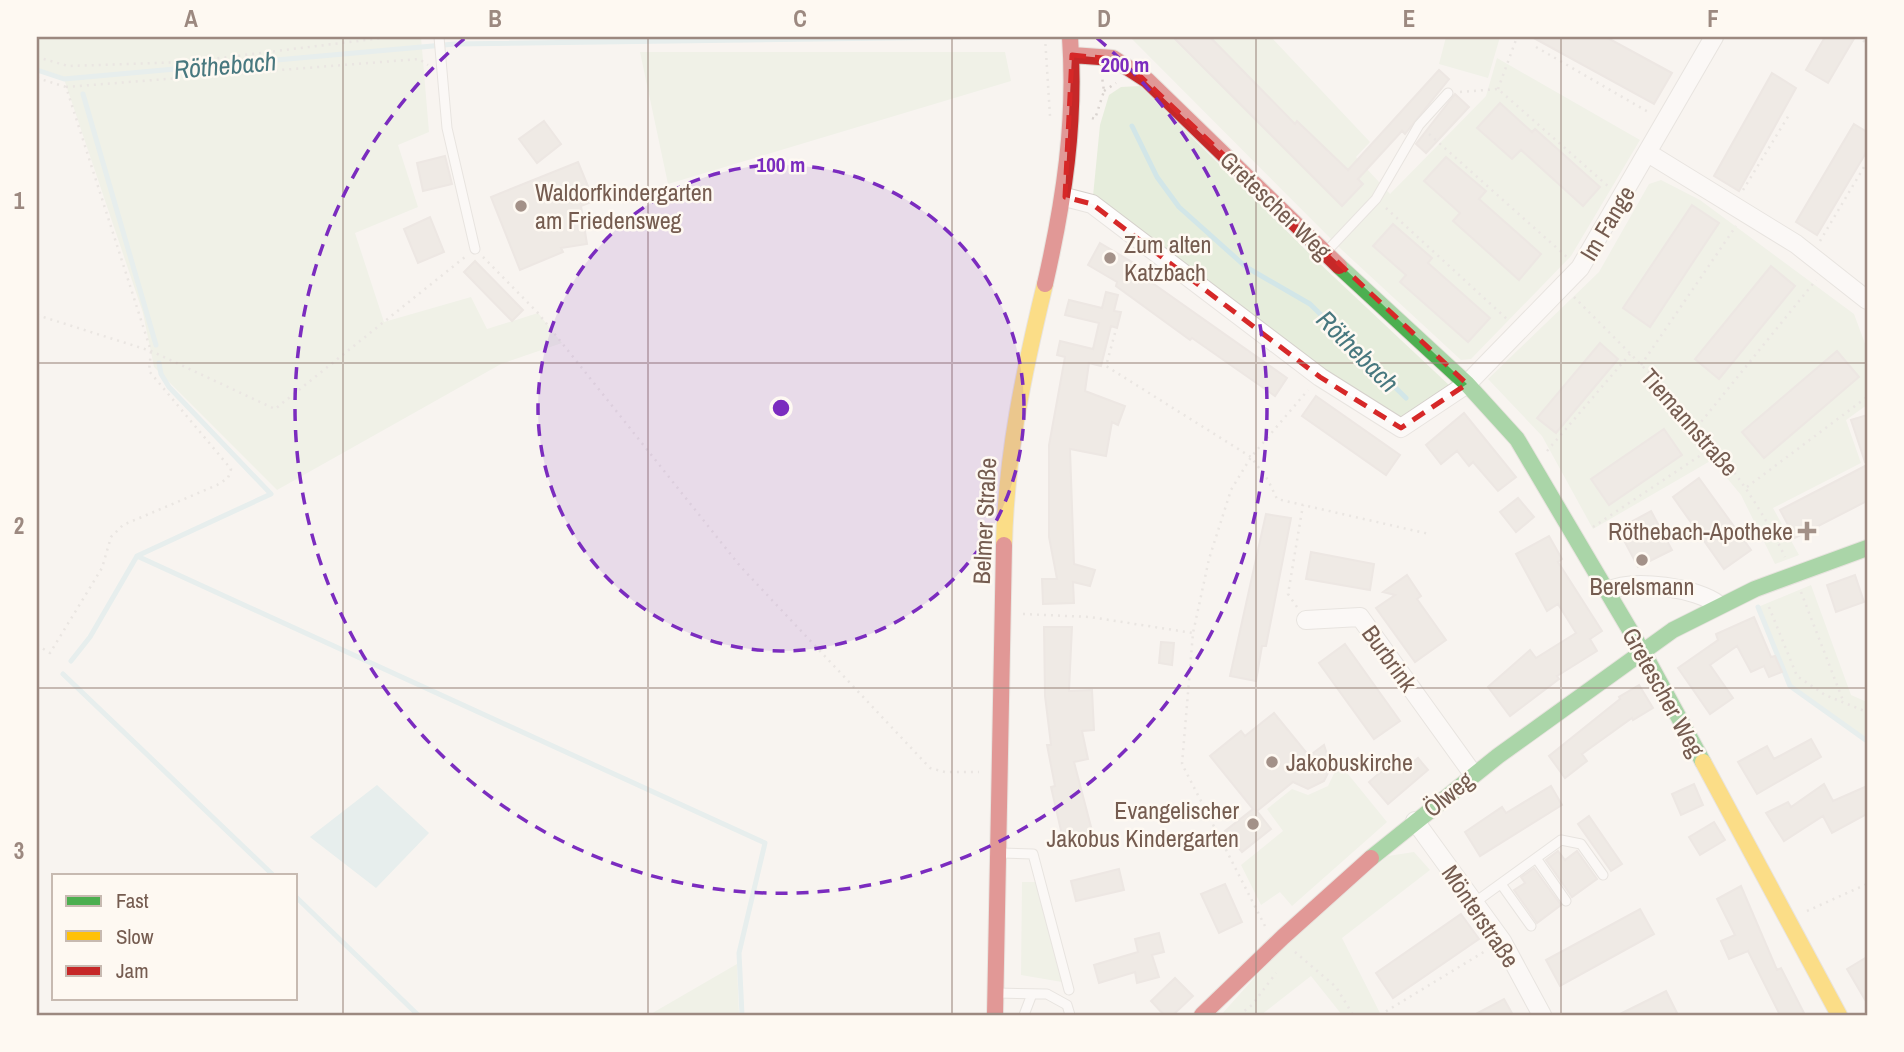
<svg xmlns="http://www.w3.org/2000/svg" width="1904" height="1052" viewBox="0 0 1904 1052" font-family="'Archivo Narrow',sans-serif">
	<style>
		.green { fill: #e6eddc }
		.water { fill: #d2e6e8 }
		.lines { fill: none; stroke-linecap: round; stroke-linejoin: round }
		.stream { stroke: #d2e6e8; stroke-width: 5 }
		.building { fill: #e4ddd7; stroke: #e0d7d2; stroke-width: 2 }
		.lane-casing { stroke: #d5d0cb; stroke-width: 11 }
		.street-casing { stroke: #d5d0cb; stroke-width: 20 }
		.fast-casing { stroke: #d6d0ca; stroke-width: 18 }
		.slow-casing { stroke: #d6d0ca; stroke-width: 18 }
		.jam-casing { stroke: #d6d0ca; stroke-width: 18 }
		.path { stroke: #dad4d0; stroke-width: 2.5; stroke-dasharray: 2 5; stroke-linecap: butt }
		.lane { stroke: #fefdfd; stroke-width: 9 }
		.street { stroke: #fefdfd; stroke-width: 18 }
		.fast { stroke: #4caf50; stroke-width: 16 }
		.slow { stroke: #ffc107; stroke-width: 16 }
		.jam { stroke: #c62828; stroke-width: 16 }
		.marked { fill: none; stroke: #d62828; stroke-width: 5; stroke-dasharray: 14 9; stroke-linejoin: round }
		.grid { fill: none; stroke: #9c8980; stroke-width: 2; stroke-opacity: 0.55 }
		.ring { fill: none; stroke: #7b2cbf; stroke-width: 3.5; stroke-dasharray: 12 9 }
		.poi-dot { fill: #a39188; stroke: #fef9f2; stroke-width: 2.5 }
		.labels { text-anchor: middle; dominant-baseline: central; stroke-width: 5; stroke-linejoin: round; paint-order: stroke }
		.poi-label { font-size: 24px; fill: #755c50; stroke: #fef9f2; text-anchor: start }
		.street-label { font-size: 24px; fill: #755c50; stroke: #fef9f2 }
		.water-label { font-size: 26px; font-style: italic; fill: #48787f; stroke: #fef9f2 }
		.centre { fill: #7b2cbf; stroke: #fef9f2; stroke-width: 3.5 }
		.ring-label { font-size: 21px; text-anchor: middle; font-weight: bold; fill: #7b2cbf; stroke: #fef9f2; stroke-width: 5; stroke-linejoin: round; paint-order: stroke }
		.neatline { fill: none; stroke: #9c8980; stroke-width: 2.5 }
		.grid-label { font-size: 23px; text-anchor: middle; font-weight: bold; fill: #9c8980 }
	</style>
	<rect width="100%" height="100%" fill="#f8f4f0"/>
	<path class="green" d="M37,37h384l8,95 -31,13 20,62 -63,26 29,89 87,-25 16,32 51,-16 24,30 -61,21 -224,126 -123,-123 -11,-54 -79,-234 -27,-10z
		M1130,37h141l99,105 -14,15 34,37 96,-98 11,-38 143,82 -69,116 -100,103 -10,1 -119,-110z
		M1446,37h54l-12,41 -49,-14z
		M640,52h365l6,29 -343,103z
		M1140,86l177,175 133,125 -50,33 -77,-50 -230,-173 7,-71 9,-30 12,-8z
		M1661,180l39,20 154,114 13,35v56l-21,15 15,43 -88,45 26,47 -24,9 -34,-69 -29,-35 -119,69 -51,-93 -54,-57 111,-107 50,-88z
		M1811,585l40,110 16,7v39l-77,-55 -32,-79z
		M1339,763l48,59 -95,84 -12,-14 -19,13 -20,-40 42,-34 -16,-22 25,-20 16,6 20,-9z
		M1414,852l16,18 -88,68 39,77h-39l-31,-39 -50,39h-40l68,-76 99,-83z
		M1022,882h14l26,100 -41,-7z
		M737,964l2,51h-90z"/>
	<path class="water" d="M377,785l52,48 -53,55 -66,-51z"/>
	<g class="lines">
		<path class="stream" d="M37,70l27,9 391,-35 505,-7
			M83,94l73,251
			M1132,126l25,51 22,30 67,60 64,37 96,94
			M159,363l2,11 8,13 102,107 -134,62 628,287 -26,110 3,62
			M1758,607l32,79 77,55
			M71,661l19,-24 47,-81
			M63,674l210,201
			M296,897l122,118"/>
	</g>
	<path class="building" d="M1173,37h37l85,87 2,-3 51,49 91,-100 10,9 -44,55 -3,-3 -44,48 5,5 -21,22z
		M1532,37h74l66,36 -18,31z
		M1825,37h30l-27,46 -22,-13z
		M1772,73l24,15 -57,103 -25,-15z
		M1455,94l14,13 -43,46 -10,-9z
		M1500,103l32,29 3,-3 65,58 -17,19 -62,-56 -9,9 -35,-31z
		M544,121l17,23 -24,19 -18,-24z
		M1854,124l13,8v19l-50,84 -21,-13z
		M445,156l7,28 -29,7 -6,-28z
		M1446,157l40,34 -7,8 62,55 -22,26 -66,-59 7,-8 -36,-32z
		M578,162l16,39 -13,5 6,38 -26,4 2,4 -43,18 -29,-73z
		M1692,205l27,18 -69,104 -27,-19z
		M430,217l14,35 -26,11 -14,-34z
		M1393,224l39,34 -4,5 62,55 -22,24 -68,-60 6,-7 -33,-29z
		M1100,243l37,22 -3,5 153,108 -12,18 -83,-58 -2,2 -74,-54 1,-4 -29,-17z
		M475,261l48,49 -11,11 -48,-49z
		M1771,266l24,20 -76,93 -24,-20z
		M1106,292l12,3 -4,16 7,1 -4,16 -6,-2 -10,40 -12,-3 -4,28 40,15 -7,19 -6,-3 -6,34 -36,-7 4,115 21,6 -5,16 -17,-4 1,21 -31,1 -1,-25h15l-8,-42v-92l16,-88 -8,-2 3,-14 33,8 6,-26 -34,-8 4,-15 33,8z
		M1600,343l18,16 -62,74 -19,-15z
		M1837,351l22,26 -95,81 -22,-26z
		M1316,396l84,59 -14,20 -84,-59z
		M1464,413l52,64 -18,14 -25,-29 -4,4 -12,-15 -16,13 -15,-19z
		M1867,415v47h-2l-14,-42z
		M1664,429l18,26 -73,50 -18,-26z
		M1867,465v36l-72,37 -15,-28z
		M1699,478l52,72 -27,19 -51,-72z
		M1518,498l16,19 -18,15 -16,-20z
		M1651,511l21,39 -34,17 -20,-38z
		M1266,514l25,4 -25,128h-4l-6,35 -26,-5z
		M1549,536l13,23 -4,3 44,69 -12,8 7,12 -40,25 2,3 -49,37 -22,-29 42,-37 6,8 40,-25 -18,-29 -11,7 -31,-57z
		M1311,552l63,12 -4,26 -64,-11z
		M1407,575l14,21 -4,3 29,41 -31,22 -39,-54 19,-13 -12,-3z
		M1855,575l9,27 -28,10 -9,-27z
		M1754,617l17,40 4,-1 7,16 -13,5 -5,-11 -13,6 -14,-26 -27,19 23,33 -23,16 -32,-46 40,-28 -2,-6z
		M1044,627h28l-3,64 23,-1 2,40 -12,1 6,28 -14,3 21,80 -30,6 -14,-61 4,-1 -8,-41h4l-6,-49z
		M1161,642l13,1 -2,22 -13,-2z
		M1345,644l55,77 -26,18 -55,-76z
		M1639,685l14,23 -20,12 -1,-2 -50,36 5,7 -22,17 -16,-22 71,-57 -1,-2z
		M1274,713l35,43 15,-11 7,22 -7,14 -16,8 -15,-7 -36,29 14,18 -29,23 -17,-21 28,-22 -43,-53 31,-25 4,5z
		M1811,739l10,18 -64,37 -19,-32 29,-16 7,13z
		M1398,757l9,10 11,-9 10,12 -40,34 -19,-22z
		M1694,784l9,21 -22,10 -9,-21z
		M1824,784l9,17 34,-15v28l-35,19 -9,-17 -39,25 -18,-28 22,-11 3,5z
		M1551,786l11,19 -82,51 -15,-24 37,-25 4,6z
		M1589,816l33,48 -11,7 -33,-47z
		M1714,822l11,18 -25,15 -11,-18z
		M1558,851l7,9 12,-9 20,28 -25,18 -26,-37z
		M1534,868l27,37 -24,18 -23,-33 11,-7 -4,-6z
		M1119,869l5,21 -48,11 -5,-20z
		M1225,884l17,38 -23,11 -18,-39z
		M1741,886l36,84 4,-2 24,47h-25l-32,-64 -19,8 -8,-18 14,-6 -18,-36z
		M1640,909l14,25 -94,52 -14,-26z
		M1461,914l18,25 -86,59 -17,-25z
		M1159,933l5,19 -12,3 7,22 -22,6 -2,-11 -36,11 -5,-18 44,-13 -3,-13z
		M1867,957v46l-20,-34z
		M1175,978l18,18 -20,19h-9l-13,-14z
		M1666,991l12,24h-60z
		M1504,999l9,16h-39z"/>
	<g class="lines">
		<defs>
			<path id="lane" d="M439,37l8,91 28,121
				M1326,252l50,-53 43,-74 29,-32
				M1001,853l32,1 36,136
				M1536,858l30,43
				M1501,884l30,42
				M1474,903l87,-63 20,4 22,31
				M996,993l51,1 20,11 3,10
				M1024,1015l8,-21"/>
			<path id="street" d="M1648,153l148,91 71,56
				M1065,197l27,7 228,173 81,51 66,-44 113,-116 134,-231
				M1608,591c26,-13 89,-3 111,14
				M1306,620l54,-3 113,157
				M1415,821l87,120 40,74"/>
			<path id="fast" d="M1339,266l128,118 50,55 130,220 56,103
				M1371,858l127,-102 175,-126 82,-41 112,-41"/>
			<path id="slow" d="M1004,545c2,-90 20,-174 41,-261
				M1703,762l136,253"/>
			<path id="jam" d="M1072,55l41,3 34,22 192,186
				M1045,284c19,-83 31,-162 25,-247
				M995,1015l9,-470
				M1202,1015l81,-78 88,-79"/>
		</defs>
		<use href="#lane" class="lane-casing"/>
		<use href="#street" class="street-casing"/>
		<use href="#fast" class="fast-casing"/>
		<use href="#slow" class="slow-casing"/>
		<use href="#jam" class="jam-casing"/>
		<path class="path" d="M1045,37l5,79
			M1857,37l10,6
			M1536,47l114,66
			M37,57l31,9 119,-4 203,-25
			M187,64l2,14
			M37,78l29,9
			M1498,89l19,-52
			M1104,91l12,-8
			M1460,92l38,-3 111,98
			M1092,118l3,1 9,-28 -2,-14
			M1429,134l139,124
			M1743,190l46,-75
			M1386,208l122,112
			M1820,241l47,-79
			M483,257l55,56 202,253 190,202 15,4h34
			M1574,297c78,79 164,159 211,260
			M37,315l114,36 124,58 190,-152
			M1115,333l-9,33 145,91 17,23 9,19 152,35
			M1641,365l95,-139
			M1697,427l119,-147
			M1547,451l83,-97
			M1747,487l120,-90
			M1593,527l120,-80
			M1801,592l43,111
			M1297,607l-9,-13 15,-89
			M1769,607l28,69 28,19 42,17
			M1023,614l67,3 103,16
			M37,645l13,8 52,-85 9,-31 12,-12 94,-40 11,-7 3,-9 -82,-98 2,-20 -85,-264 353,-28 9,6
			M1807,911l60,-27
			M1265,926l-83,-162 11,-131 16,-74 22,-69 20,-33 57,-67
			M1295,952l41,35 17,28
			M1239,1015l13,-10 24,-32
			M1380,1015l107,-65"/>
		<use href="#lane" class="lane"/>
		<use href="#street" class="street"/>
		<use href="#fast" class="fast"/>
		<use href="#slow" class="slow"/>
		<use href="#jam" class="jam"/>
	</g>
	<path d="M0 0H1904V1052H0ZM1072,55l51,5 344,324 -66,44 -81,-51 -228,-173 -27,-7z" fill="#f8f4f0" fill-opacity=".55" fill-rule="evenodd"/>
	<path class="marked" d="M1072,55l51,5 344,324 -66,44 -81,-51 -228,-173 -27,-7z"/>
	<path class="grid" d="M343,37v978M648,37v978M952,37v978M1256,37v978M1561,37v978M37,363h1830M37,688h1830"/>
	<circle cx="781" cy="408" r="243" fill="#7b2cbf" fill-opacity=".12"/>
	<g class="ring">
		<circle cx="781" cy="408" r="243"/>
		<path d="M1097 38A486 486 0 1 1 465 38"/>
	</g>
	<g class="poi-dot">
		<circle cx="521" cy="206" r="7"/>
		<circle cx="1110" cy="258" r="7"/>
		<path d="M1803.5 520.5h7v7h7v7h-7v7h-7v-7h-7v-7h7z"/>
		<circle cx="1642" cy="560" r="7"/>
		<circle cx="1272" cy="762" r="7"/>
		<circle cx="1253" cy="824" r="7"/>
	</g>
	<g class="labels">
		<g class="poi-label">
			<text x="535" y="192">Waldorfkindergarten<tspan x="535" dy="28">am Friedensweg</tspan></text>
			<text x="1124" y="244">Zum alten<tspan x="1124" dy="28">Katzbach</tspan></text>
			<text x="1793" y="531" text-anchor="end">Röthebach-Apotheke</text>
			<text x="1642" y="586" text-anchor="middle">Berelsmann</text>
			<text x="1286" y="762">Jakobuskirche</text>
			<text x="1239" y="810" text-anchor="end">Evangelischer<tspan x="1239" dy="28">Jakobus Kindergarten</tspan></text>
		</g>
		<g class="street-label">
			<text transform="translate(1276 205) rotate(44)">Gretescher Weg</text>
			<text transform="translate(1607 223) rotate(-59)">Im Fange</text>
			<text transform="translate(1690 422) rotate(49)">Tiemannstraße</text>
			<text transform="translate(984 521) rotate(-87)">Belmer Straße</text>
			<text transform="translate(1390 658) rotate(54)">Burbrink</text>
			<text transform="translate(1664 692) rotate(61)">Gretescher Weg</text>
			<text transform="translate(1448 794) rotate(-39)">Ölweg</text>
			<text transform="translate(1481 916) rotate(56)">Mönterstraße</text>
		</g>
		<g class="water-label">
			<text transform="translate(225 65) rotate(-5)">Röthebach</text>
			<text transform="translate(1358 351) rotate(45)">Röthebach</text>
		</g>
	</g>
	<circle cx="781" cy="408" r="10" class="centre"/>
	<g class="ring-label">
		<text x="1125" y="72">200 m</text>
		<text x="781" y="172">100 m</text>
	</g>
	<rect width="1904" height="1052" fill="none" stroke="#fef9f2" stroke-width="77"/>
	<rect x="52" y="874" width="245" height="126" fill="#fef9f2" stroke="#c7bab1" stroke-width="2"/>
	<rect x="66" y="896" width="35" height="10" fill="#4caf50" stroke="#c7bab1" stroke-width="2"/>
	<text x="116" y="908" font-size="21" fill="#755c50">Fast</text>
	<rect x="66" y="931" width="35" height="10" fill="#ffc107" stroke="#c7bab1" stroke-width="2"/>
	<text x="116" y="944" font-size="21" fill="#755c50">Slow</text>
	<rect x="66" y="966" width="35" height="10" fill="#c62828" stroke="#c7bab1" stroke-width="2"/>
	<text x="116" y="978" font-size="21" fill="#755c50">Jam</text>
	<rect x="38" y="38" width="1828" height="976" class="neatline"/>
	<g class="grid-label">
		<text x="191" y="27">A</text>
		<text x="495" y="27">B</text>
		<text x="800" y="27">C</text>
		<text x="1104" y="27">D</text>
		<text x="1409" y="27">E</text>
		<text x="1713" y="27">F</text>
		<text x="19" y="209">1</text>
		<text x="19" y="534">2</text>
		<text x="19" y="859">3</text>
	</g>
</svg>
